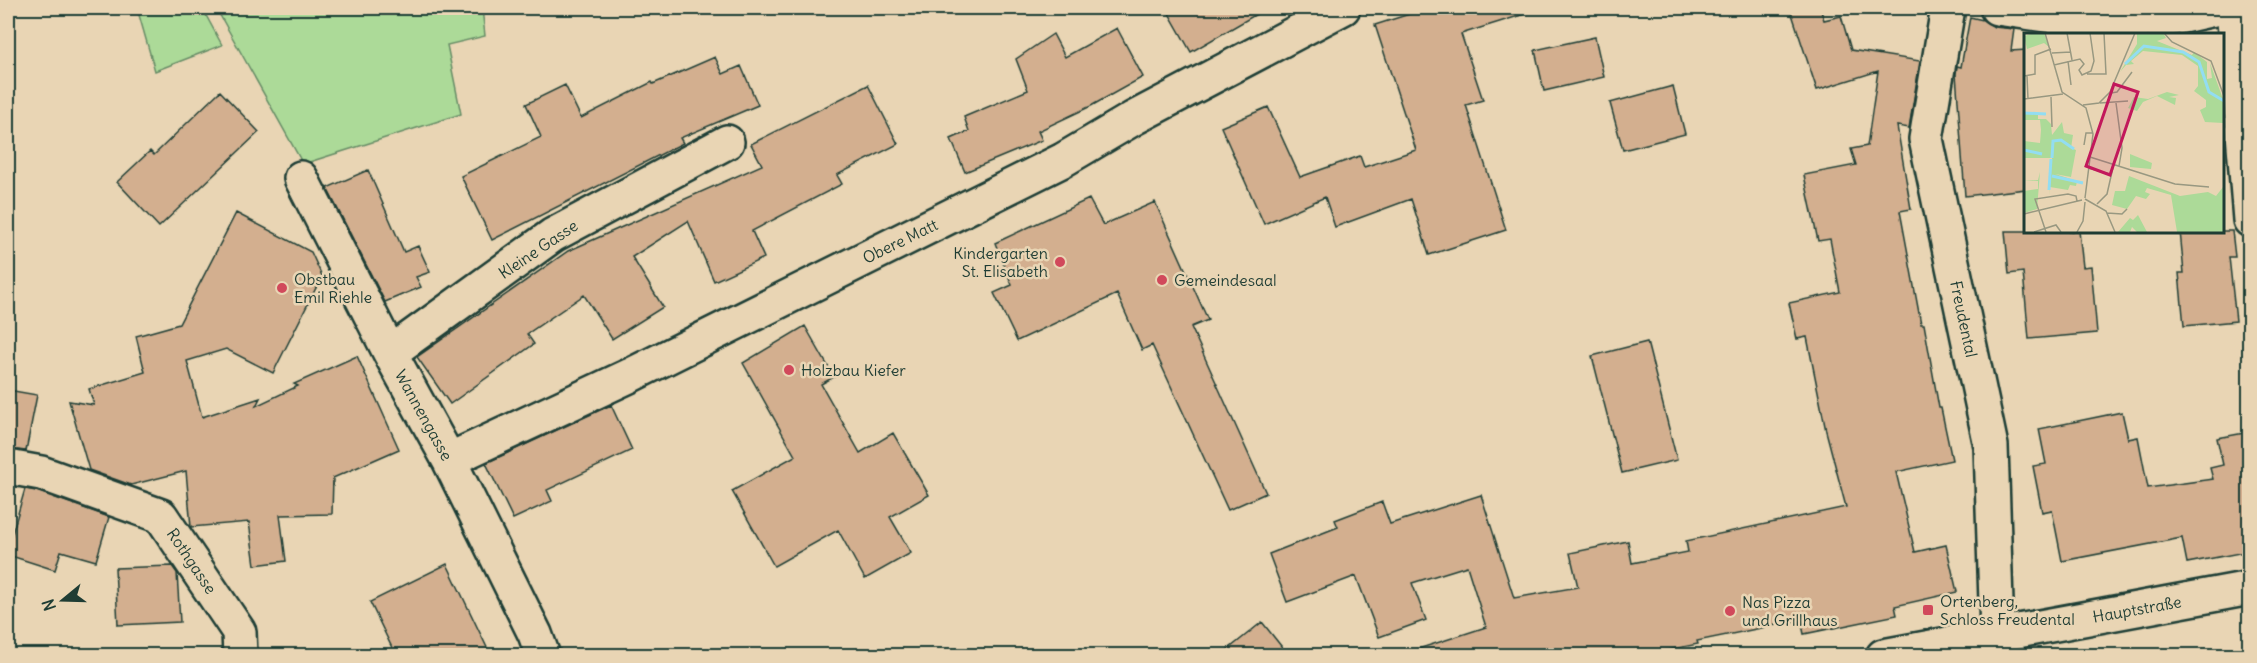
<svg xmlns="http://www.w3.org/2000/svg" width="2257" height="663" viewBox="0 0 2257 663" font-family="Delius,sans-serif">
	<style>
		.green { fill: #acda98; stroke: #668c66; stroke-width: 1.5 }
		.building { fill: #d3af8f; stroke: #1f3d34; stroke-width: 1.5 }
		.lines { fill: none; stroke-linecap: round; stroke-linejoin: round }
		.minor-casing { stroke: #1f3d34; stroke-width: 38 }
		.tertiary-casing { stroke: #1f3d34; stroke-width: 38 }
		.minor { stroke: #e9d5b4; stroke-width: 33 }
		.tertiary { stroke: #e9d5b4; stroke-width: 33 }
		.poi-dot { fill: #d1495b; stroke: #e9d5b4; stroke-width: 2 }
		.labels { text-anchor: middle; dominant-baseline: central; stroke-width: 5; stroke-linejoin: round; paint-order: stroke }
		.street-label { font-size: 16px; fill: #1f3d34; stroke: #e9d5b4 }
		.poi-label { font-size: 16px; fill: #1f3d34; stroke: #e9d5b4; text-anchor: start }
		.inset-river { fill: none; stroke: #92ddf2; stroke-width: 3 }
		.inset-road { fill: none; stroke: #989881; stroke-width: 1.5 }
		.view { fill: #c2185b; fill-opacity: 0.15; stroke: #c2185b; stroke-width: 3 }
		.inset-edge { fill: none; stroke: #1f3d34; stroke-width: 3 }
	</style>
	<rect width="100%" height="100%" fill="#e9d5b4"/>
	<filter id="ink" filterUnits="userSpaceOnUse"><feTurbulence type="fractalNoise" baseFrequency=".0167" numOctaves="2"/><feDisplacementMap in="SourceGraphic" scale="12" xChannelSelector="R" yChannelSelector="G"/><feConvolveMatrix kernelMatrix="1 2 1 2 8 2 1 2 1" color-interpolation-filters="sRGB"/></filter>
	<g filter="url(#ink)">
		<path class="green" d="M137,8h65l20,37 -67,26z
			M216,8h266l3,28 -38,9 14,69 -158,50z"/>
		<path class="building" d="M1166,8h101l-76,44z
			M1428,8h96l1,6 -64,20 22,66 -17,5 40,125 -77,25 -18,-56 -76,28 -10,-30 -61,27 -43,-97 47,-20 32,70 60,-21 4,11 52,-17 -41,-125z
			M1790,8h30l4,12 17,-4 10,34 69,11 -11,67 -12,-2 14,83 -11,2 21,113h3l15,84h2l11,52 -56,12 19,80 31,-7 11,47 -62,14 2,9 -93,19 -3,-14 -104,21 1,3 -60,12h-222l-1,-6 71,-23 -19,-61 -55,17 14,37 -47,17 -23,-61 -69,26 -18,-48 69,-27 -3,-7 47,-18 8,22 91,-29 33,103 64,-11 -8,-34 58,-12 4,22 56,-11 -2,-11 160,-34 -20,-76 -19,-94 -10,2 -8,-36 51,-11 -10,-53 -12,2 -14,-66 52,-10 -5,-16 16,-3 11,-75 -61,19z
			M1970,17l13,3 11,7 20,2 -3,22 15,-1v139l-61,7 -9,-122 1,-8 4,1z
			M1117,28l26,49 -52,29 -53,25 4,9 -77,32 -14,-33 18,-8 -5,-14 64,-27 -12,-31 37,-25 12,23z
			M1595,37l9,40 -60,14 -9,-41z
			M715,57l8,17 18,-8 17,39 -78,33 3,5 -191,97 -31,-64 80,-39 -15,-33 39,-19 16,33 71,-36 1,2z
			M868,85l30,59 -61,31 5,9 -90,47 12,27 -50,23 -26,-60 -56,36 31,50 -51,32 -28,-44 -57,39 7,10 -84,60 -33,-47 151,-106 194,-86 -11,-21z
			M1673,86l12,48 -62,16 -13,-47z
			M220,91l39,41 -100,95 -42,-45 33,-31 4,4z
			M368,170l36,82 14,-6 12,26 -14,5 5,10 -36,15 -58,-114z
			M1089,199l14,26 52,-23 53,118 -17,7 75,166 -38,17 -76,-165 -10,5 -25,-56 -100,47 -23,-48 18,-8 -17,-42z
			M236,213l75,39 11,24 -49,97 -47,-24 -39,12 15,56 58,-19 -4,8 42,-20 -4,-2 63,-28 42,93 -66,29 -1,36 -52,1 6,46 -31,4 -6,-43 -58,5 -5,-56 -55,14 -42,-15 -20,-69 25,4 -5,-16 56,-17 -9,-36 43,-12z
			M2005,231h74l4,36 8,-1 6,67 -68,6 -6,-67 -14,2z
			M2180,231h52l3,26h-6l7,64 -52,5 -5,-53h5z
			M805,326l29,51 -13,7 39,69 33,-20 36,62 -39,22 21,36 -46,26 -27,-49 -64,36 -42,-75 63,-35 -52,-93z
			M1647,342l30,118 -55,13 -30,-117z
			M8,390l29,5 -11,56 -18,-2z
			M611,405l21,45 -85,40 5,11 -39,18 -27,-56z
			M2122,412l6,27 10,-2 10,51 65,-9 -3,-11 13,-3 -6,-27 33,-6v119l-63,12 -5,-25 -120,23 -10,-51 -10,2 -9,-46 13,-2 -7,-35z
			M25,489l11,2 73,26 -13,44 -35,-10 -6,19 -47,-15v-7z
			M447,564l44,92h-95l-26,-54z
			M172,566l5,7 3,49 -62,3 -3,-57z
			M1262,622l27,34h-69z"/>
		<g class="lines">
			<defs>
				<path id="minor" d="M1948,8l-22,131 65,307 6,188
					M1997,8l104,15 69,-4 49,-11
					M2233,8l17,212
					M301,178l89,175 59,107 86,174 8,22
					M390,353l163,-118 174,-93
					M449,460l182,-85 432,-215 71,-42 209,-110
					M8,467l33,6 120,43 78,116 1,24"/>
				<path id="tertiary" d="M1883,656l367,-68"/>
			</defs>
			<use href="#minor" class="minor-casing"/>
			<use href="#tertiary" class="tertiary-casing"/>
			<use href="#minor" class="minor"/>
			<use href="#tertiary" class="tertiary"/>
		</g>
	</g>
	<g class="poi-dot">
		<circle cx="1060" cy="262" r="6"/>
		<circle cx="1162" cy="280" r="6"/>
		<circle cx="282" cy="288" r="6"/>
		<circle cx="789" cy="370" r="6"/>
		<rect x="1922" y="604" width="12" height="12" rx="3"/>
		<circle cx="1730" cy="611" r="6"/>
	</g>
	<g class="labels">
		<g class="street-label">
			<text transform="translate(900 241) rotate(-26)">Obere Matt</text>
			<text transform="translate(538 249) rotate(-34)">Kleine Gasse</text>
			<text transform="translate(1964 319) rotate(78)">Freudental</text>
			<text transform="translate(424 415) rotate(61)">Wannengasse</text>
			<text transform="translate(192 561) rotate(56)">Rothgasse</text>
			<text transform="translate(2137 609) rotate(-10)">Hauptstraße</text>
		</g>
		<g class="poi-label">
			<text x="1048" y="253" text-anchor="end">Kindergarten<tspan x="1048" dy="18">St. Elisabeth</tspan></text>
			<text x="294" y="279">Obstbau<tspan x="294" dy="18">Emil Riehle</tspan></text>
			<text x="1174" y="280">Gemeindesaal</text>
			<text x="801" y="370">Holzbau Kiefer</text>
			<text x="1940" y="601">Ortenberg,<tspan x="1940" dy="18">Schloss Freudental</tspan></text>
			<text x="1742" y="602">Nas Pizza<tspan x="1742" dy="18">und Grillhaus</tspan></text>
		</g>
	</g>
	<g transform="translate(2024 33)">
		<rect width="200" height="200" fill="#e9d5b4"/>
		<path d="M11,0h9l5,14 -5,-4 -17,6 -3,-13zM113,0h26l3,5 -9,3 35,14 2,-3 13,10v17l5,-1 -2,-15 13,36v24l-18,-1 -5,-12 6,-3v-7l-12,-9 4,-5v-20l-16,-11 -39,-4 -12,10 3,3 -8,1 -6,7 17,-28zM143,59l12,3 -10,2 7,1 -1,7 -18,-9 -14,6 -6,9 -9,-3 6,-11 14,2zM0,80h14v6h8l5,5 1,11 10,-13 2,11 9,2 -2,13 5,2 -5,27 -16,-3 22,7 -1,5 -6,-1 -2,5 -18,-3 -1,9 3,-38h-28v-17l16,2 1,-13 -1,-10h-16zM106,121l22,9 -1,6 -21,-2zM16,139l-3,37 -13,4v-22l14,-2v-8h-14l14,-1zM105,143l51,20 28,-4 8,4 7,-9v45h-46l-6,-37 -24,-7 -2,4 5,2 -4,5 -10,-3 -9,13 -15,-4 3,-14h10zM114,182l9,17h-10l-5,-5 -2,5h-12l12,-14 3,2z" fill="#acda98"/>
		<path class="inset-river" d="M101,31l19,-18 39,6 16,10 10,30 15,9M0,80l22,1M0,117l18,4M28,125l1,-17 8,-1 13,9M28,143l31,7M25,157l2,-31"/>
		<path class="inset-road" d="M21,0l17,59 24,16 7,26 -8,64M43,0l5,27M140,0l8,9 39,19 13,35M28,20l19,-1M44,28l3,24M30,32l26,-6 4,5 -5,6 3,5 9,-4 3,-10 -4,-28M63,41h19l-2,-41M0,43l11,-2v-19l16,-6M3,43l1,23M87,60l6,-1 15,-20M27,64l1,30M0,66l39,-5M76,70l28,-2M92,70l6,45 -3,18M59,72l16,-2 11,-11 25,-59M60,112l2,-12h7M66,124l85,27 34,3M64,135l22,6M61,166l21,12 9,21M73,171l10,-10 7,-31M83,180l15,1 5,-5M0,181l58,-14M10,199l22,-7 5,7M22,199l-11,-33 33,-5 8,2 1,5M53,199l6,-11 2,-19"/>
		<path class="view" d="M90,51l24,8 -28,83 -24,-9z"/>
		<rect width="200" height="200" class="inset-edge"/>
	</g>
	<rect width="2257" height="663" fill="none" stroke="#e9d5b4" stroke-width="30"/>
	<rect x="15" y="15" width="2227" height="633" fill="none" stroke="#1f3d34" stroke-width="2" filter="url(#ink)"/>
	<g transform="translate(63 600) rotate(251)" stroke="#e9d5b4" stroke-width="4.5" paint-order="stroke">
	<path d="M0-4.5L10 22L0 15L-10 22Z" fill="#1f3d34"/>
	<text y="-9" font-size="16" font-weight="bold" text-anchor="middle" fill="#1f3d34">N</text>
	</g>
</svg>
